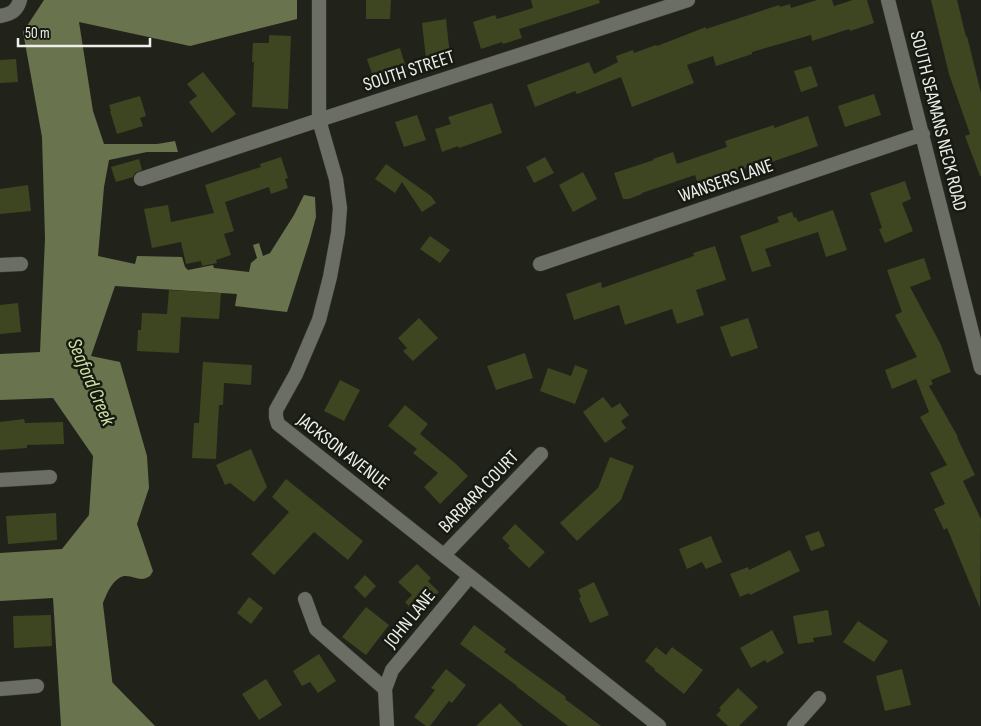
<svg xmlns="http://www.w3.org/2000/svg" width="981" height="726" viewBox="0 0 981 726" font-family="'Sofia Sans Condensed',sans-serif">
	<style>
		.water { fill: #69734d }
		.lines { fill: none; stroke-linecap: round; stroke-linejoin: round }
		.river { stroke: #69734d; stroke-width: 31 }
		.building { fill: #3d4621 }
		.minor-casing { stroke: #3c3e38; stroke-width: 15 }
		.minor { stroke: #6b6e64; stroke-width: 14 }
		.labels { text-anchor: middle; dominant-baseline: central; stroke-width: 5; stroke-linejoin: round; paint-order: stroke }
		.street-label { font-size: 19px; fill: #edefe9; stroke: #171a12 }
		.water-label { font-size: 20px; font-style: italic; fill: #d0e1a0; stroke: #171a12 }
	</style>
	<rect width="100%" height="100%" fill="#21231b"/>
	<path class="water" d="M44,0h253v19l-107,27 -111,-24 14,89 11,33h53l18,-3 3,11h-31l-38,8 -5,27 -6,69 37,8 2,-8 45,1 3,10 3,3 25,-5 1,3 35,4 2,-9 6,-5 -4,-13 6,-2 4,13 7,-3 24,-38 10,-20 11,2 1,20 -7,26 -22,69 -52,-6 2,-12 -122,-8 -24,70 29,6 27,94 2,32 -12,36 16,47 -3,5c-10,7 -16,-1 -26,0 -20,4 -28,53 -33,70l19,34 45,46h-94l-8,-128 -53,3v-48l62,-4 27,-34 4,-59 -40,-58 -53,2v-46l40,-2 5,-114 -3,-101 -19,-105z"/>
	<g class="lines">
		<path class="river" d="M87,601l15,125"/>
	</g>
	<path class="building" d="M366,0h25l-1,19h-24z
		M531,0h68l1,3 -81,26 3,9 -19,6 -1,-2 -21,7 -8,-27 22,-7 2,4 36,-11z
		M817,0h15l2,6 19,-6h14l7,23 -24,8 -1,-2 -37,12 -1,-6 -59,17v2l-36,12 -3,-10 -26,9 7,18 -62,24 -11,-30 -44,17 -2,-3 -40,16 -8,-22 62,-23 5,12 24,-12 -2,-6 17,-6 1,3 22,-8 1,1 49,-19v2l73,-24 1,2 10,-3 1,4z
		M931,0h26l9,37 1,-1 14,57v83h-1l-15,-40 5,-2 -21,-60z
		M446,19l4,37 -24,3 -4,-36z
		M269,35l22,1 -3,73 -36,-2 2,-45h-2l1,-19h16z
		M400,48l7,23 -32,11 -8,-23z
		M16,59l2,23 -18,1v-23z
		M811,66l7,20 -17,6 -7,-21z
		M203,72l33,42 -24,19 -23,-31 8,-6 -10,-12z
		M874,94l7,21 -36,12 -7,-21z
		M140,96l6,20 -6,2 3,8 -26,8 -7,-23h1l-2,-6z
		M492,103l10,30 -43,15 -1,-2 -16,6 -7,-23 16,-5 -3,-7z
		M417,115l9,25 -22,7 -9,-25z
		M808,116l10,30 -49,17 -1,-2 -68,23 -1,-3h-2l-2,-6 -53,18v1l-13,5h-6l-9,-26 40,-13 -1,-1 20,-7 4,12 50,-17 -2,-6 49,-16v3z
		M281,157l7,21 -3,1 3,9 -17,6 -2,-7 -44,15 9,29 -10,3 7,21 -15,5 1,3 -15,3 -1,-5 -15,3 -5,-22 -29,6 -8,-39 24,-4 3,17 43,-9 -9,-28 56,-18 -1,-3z
		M545,157l9,16 -20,10 -8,-16z
		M139,159l3,11 -7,3 -2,4 -17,5 -5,-15z
		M386,164l45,32 5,7 -14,9 -20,-30 -7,11 -20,-14z
		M583,172l14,27 -24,13 -14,-27z
		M905,181l6,18 -9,4 11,28 -28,12 -6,-14 3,-1 -12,-35z
		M28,185l3,26 -31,3v-25z
		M833,210l14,40 -21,7 -8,-25 -53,17 6,17 -19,6 -12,-36 39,-14 -2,-5 15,-5 2,6 2,-1 2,5z
		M430,236l20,14 -10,13 -20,-14z
		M715,246l11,34 -30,10 8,25 -27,9 -5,-15 -47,16 -6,-20 -45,15 -8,-26 35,-12 1,6 92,-32 -1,-3z
		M924,258l7,21 -21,8 31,58 10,27 -20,8 2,4 -4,2 29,51h-1l18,38 -12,6 18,38 -1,89 -33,-80 -3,2 -10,-21 11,-5 -15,-31 17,-8 -27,-48 9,-5 -13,-33 -24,10 -7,-19 32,-13 -22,-42 7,-3 -15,-42z
		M169,290l52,3 -2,26 -38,-2 -2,36 -42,-2 1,-21h3l1,-17 25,1z
		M18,303l3,29 -21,2v-29z
		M419,318l19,20 -25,23 -10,-10 4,-3 -9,-10z
		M748,318l10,30 -27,9 -11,-30z
		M525,353l8,25 -37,12 -9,-24z
		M203,362l49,3 -1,20 -27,-2 -1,22h-4l-3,54 -24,-1 2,-35h5z
		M575,365l13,5 -13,34 -35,-13 8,-23 23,8z
		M340,380l20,10 -16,31 -20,-10z
		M603,397l9,11 8,-5 9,12 -8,6 5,7 -21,15 -22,-31z
		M405,405l23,19 -8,10 36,30 12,12 -28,28 -16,-17 14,-14 -25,-20 4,-4 -29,-23z
		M24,419l1,4 38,-1 1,22 -37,1v3l-27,2v-28z
		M251,449l16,38 -13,15 -24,-19 -5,2 -9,-20z
		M610,457l24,9 -13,34 -44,41 -17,-18 38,-35z
		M286,479l77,62 -15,19 -34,-28 -40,43 -23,-21 38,-42 -17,-15z
		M56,513l1,27 -49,4 -2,-28z
		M515,524l30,28 -16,16 -21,-20 2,-2 -8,-8z
		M819,531l6,15 -14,5 -6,-15z
		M711,536l11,26 -16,7 -4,-7 -15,7 -8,-20z
		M790,550l10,21 -50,24 -1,-2 -9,4 -10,-23 18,-7 1,3z
		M417,564l14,14 -3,3 11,11 -19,19h-6l-9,-9 7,-7 -14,-13z
		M365,575l11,11 -11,12 -11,-11z
		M594,582l15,33 -19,8 -11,-25 2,-1 -3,-7z
		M249,597l14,11 -12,16 -14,-11z
		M366,607l23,18 -23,30 -24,-18z
		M828,610l4,25 -19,3 1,4 -16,2 -5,-28z
		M51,615l1,31 -38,2 -1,-32z
		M858,621l30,20 -14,21 -31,-20z
		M474,625l32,24 -2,3 62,45 -1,2 36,27h-33l-52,-40h1l-57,-42z
		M772,630l12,23 -17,10 -2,-3 -14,8 -11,-20z
		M656,647l10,8 6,-8 31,23 -19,24 -30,-24 1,-1 -10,-8z
		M319,654l17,27 -18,12 -8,-11 -8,4 -9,-15z
		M446,669l20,16 -14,18 -3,-2 -19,25h-4l-12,-9 21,-27 -4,-2z
		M902,669l9,36 -26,6 -9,-35z
		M266,679l16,26 -23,15 -17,-26z
		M738,688l20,19 -19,19h-11l-12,-11 5,-5 -2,-2z
		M500,703l23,23h-47z"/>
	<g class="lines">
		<defs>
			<path id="minor" d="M319,0v120l17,59 4,29 -2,25 -8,44 -11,43 -23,54 -20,36v7l2,7 381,302
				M888,0l93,368
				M0,16c11,-2 17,-5 20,-16
				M141,179l178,-59 369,-120
				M540,264l383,-130
				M0,265l21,-1
				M0,480l50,-3
				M444,555l97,-101
				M305,599l11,30 69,60
				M0,689l37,-3
				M387,726l-2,-37 7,-19 78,-94
				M794,726l25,-28"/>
		</defs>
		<use href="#minor" class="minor-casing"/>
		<use href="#minor" class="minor"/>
	</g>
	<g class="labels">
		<g class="street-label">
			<text transform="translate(409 71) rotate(-18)">SOUTH STREET</text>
			<text transform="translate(938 121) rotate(76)">SOUTH SEAMANS NECK ROAD</text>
			<text transform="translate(726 181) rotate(-19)">WANSERS LANE</text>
			<text transform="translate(343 452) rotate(38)">JACKSON AVENUE</text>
			<text transform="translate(479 492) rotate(-46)">BARBARA COURT</text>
			<text transform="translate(410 619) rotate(-51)">JOHN LANE</text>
		</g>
		<g class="water-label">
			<text transform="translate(91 382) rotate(67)">Seaford Creek</text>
		</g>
	</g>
	<path d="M18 38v8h132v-8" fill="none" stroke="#edefe9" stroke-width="2.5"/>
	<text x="25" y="38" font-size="15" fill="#edefe9" stroke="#171a12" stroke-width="4" paint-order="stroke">50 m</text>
</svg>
